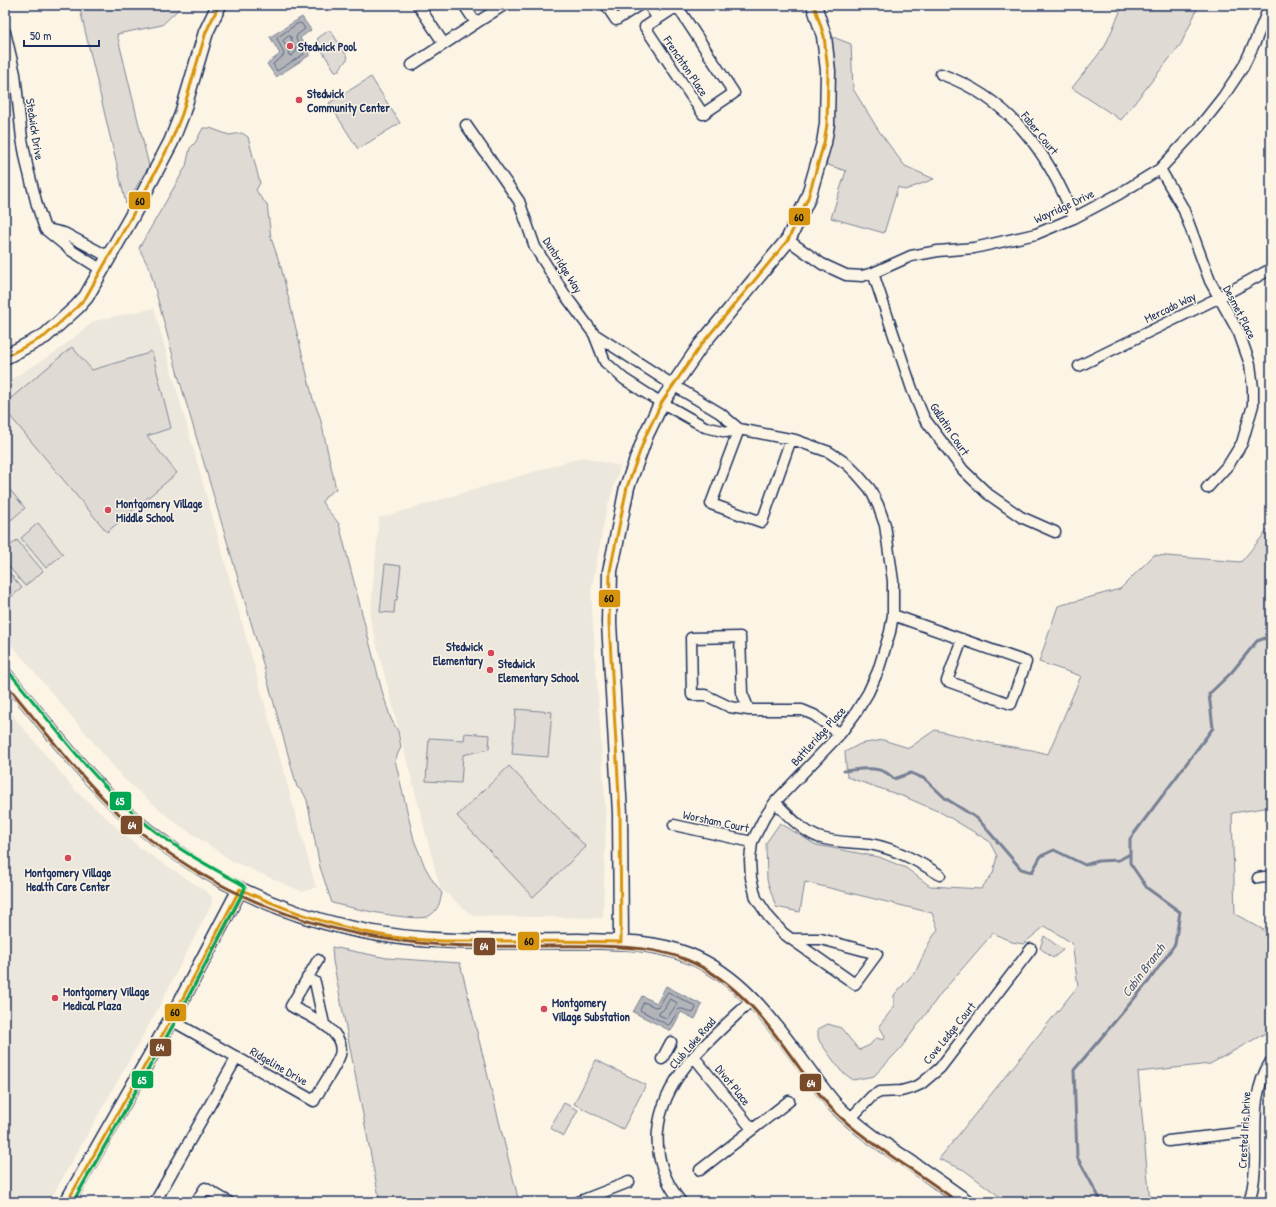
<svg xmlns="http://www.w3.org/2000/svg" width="1276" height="1207" viewBox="0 0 1276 1207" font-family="'Patrick Hand',sans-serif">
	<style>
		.built { fill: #ece7dc }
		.green { fill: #dfdbd4; stroke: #7d8599 }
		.water { fill: #b2b4b8; stroke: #767f94 }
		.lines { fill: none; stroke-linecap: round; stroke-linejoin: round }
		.shore { stroke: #576482; stroke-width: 1 }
		.stream { stroke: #767f94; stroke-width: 3 }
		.street-casing { stroke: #1b2f5e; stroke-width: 13 }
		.secondary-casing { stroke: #1b2f5e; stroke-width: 17 }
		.street { stroke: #fcf5e5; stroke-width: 10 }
		.secondary { stroke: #fcf5e5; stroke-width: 14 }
		.bus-1-casing { stroke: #fcf5e5; stroke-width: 6 }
		.bus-2-casing { stroke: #fcf5e5; stroke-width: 6 }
		.bus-3-casing { stroke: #fcf5e5; stroke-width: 6 }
		.bus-1 { stroke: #d6940e; stroke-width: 3 }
		.bus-2 { stroke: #7a4b2a; stroke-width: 3 }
		.bus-3 { stroke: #00a651; stroke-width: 3 }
		.poi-dot { fill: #d1495b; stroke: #fcf5e5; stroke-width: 1.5 }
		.labels { text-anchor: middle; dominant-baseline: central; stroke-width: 3; stroke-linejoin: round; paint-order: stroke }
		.poi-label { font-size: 12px; font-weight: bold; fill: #1b2f5e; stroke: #fcf5e5; text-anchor: start }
		.street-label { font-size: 12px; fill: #1b2f5e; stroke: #fcf5e5 }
		.water-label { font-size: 13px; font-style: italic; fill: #485779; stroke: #fcf5e5 }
		.line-badge { stroke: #fcf5e5; stroke-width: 1.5 }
		.badge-label { font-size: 11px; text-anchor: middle; font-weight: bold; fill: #fff }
		.pale-badge-label { font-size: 11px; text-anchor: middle; font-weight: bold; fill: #111 }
	</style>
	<rect width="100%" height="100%" fill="#fcf5e5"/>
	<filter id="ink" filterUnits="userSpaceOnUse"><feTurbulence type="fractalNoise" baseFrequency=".025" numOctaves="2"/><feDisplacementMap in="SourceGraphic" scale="8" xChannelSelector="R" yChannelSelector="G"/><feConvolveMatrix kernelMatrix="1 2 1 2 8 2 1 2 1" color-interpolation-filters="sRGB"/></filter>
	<g filter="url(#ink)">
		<path class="built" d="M154,308l162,579 -13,5 -69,-30 -61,-41 -49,-42 -119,-142v-254l51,-31 38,-31z
			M583,457l37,9 -14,46 -15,80 15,227 -3,99 -130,-2 -33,-28 -70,-269 9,-101z
			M5,706l70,84 65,58 67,44 4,4 1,3v4l-7,14 -52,101 -104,184h-44z"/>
		<path class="green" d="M79,5h104l-21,20 -45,9 32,132 -23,38z
			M1123,5h76l-18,39 -60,76 -49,-32 33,-42z
			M328,31h3l17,27 -10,13h-3l-18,-28 1,-5z
			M825,34l26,10 2,45 26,42 19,26 7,9 29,13 -29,11 -7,-3 -14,46 -53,-15 15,-47 -27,-9z
			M371,77l29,46 -42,26 -29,-46z
			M203,128h7l19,7 13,-2 6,4 12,46 -4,7 5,8 6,6 4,34 10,29 32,132 7,18 16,72 -9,6 -5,7c5,9 12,14 17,22l43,167 9,28 7,12 3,16 -6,13 19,80 11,27 8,14 9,12c-2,9 -4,18 -13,23 -12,7 -82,-9 -97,-13l-12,-36 -13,-67 -4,-8 -6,-5 -37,-134 -82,-278 -28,-105 -11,-22 37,-64 10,-18 4,-18 5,-5z
			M72,347l20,23 54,-16 4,-3 2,1 19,76 -24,8 30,37 -70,59 -102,-122v-7z
			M5,484l20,24 -20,17z
			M38,523l25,31 -17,14 -25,-30z
			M1271,526v281l-39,6 3,101 36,20v96l-61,34 -72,8 12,130h-143l-43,-32 -25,-11 139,-173 -6,-43 -27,-17 -22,18 -11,-2 -19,-9 -51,59 -42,57 -26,27 -21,4 -12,-9 -21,-29 -2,-5v-8l10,-5 13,4 18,22 11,-5 6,-7 8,2 1,-4 -6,-10 15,-19v-12l22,-24 13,-28 9,-14 -6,-16 -127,-31 -5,30 -24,-5 -9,-27 -1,-37 14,-20 36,22 63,12 27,11 24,18 51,3 12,-16 4,-17 -8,-15 -47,-28 -37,-16 -58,-20 -2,-25 15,-8 23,-4 26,8 26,-18 59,14 38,6 16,4 33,-78 -42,-14 19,-56 62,-17 34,-34 87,7z
			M17,540l26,31 -18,15 -20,-24v-12z
			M385,564l16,2 -4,34h-2l-1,13 -14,-1z
			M5,568l17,20 -17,14z
			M516,709l36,3 -4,45 -36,-3z
			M465,733l25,2 -1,14 -26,6 -2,28 -35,-2 3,-43 35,2z
			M509,766l77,81 -53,50 -76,-81z
			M1044,936l19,14 -10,8 -13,-10z
			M332,947l55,11 73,5 59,239h-139l-47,-241z
			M596,1060l50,25 -23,44 -49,-25z
			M564,1103l14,7 -14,26 -14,-8z"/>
		<path class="water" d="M302,17l9,13 -11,8 10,17 -34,22 -9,-13 13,-10 -10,-17z
			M666,986l36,19 -7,14 -14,-7 -10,19 -38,-19 9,-16 15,7z"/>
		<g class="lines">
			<path class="shore" d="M299,23l3,1 3,5 -8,6 -1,4 8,15 -27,17 -4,-7 9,-7 2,-3 -7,-16z
				M289,36l2,1 1,5 5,9 -6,5 -2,-1 -1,-5 -5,-9z
				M668,992l27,14 1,2 -2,4 -2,1 -9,-4h-4l-9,15 -2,1 -28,-15 4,-8 11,5 4,-1z
				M670,999l6,3 1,2 -9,13 -2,1 -7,-3v-2l5,-4z"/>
			<path class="stream" d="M844,771c18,-2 37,-7 50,8l17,-6 14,6 20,19 33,21 43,50 11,3 9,-16 13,-6 31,15 13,-4 21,-1 11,-6
				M1098,1202l1,-5 -22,-40 -3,-87 75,-89 26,-37 5,-32 -33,-24 -17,-25v-24l83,-111 -4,-34 22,-21 26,-32 14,-5"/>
			<defs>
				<path id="street" d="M418,5l26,39 32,-21 -12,-18
					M606,5l10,15 23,-15
					M649,5l9,14
					M677,6l57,87 -31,21 -58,-87 34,-22
					M476,23l28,-18
					M5,32l10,42 7,65 5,26 10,40 8,24 27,22 30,19
					M412,65l32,-21
					M941,74c69,25 107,78 133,144
					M466,125l53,76 16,46 30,48 29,39 11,28 19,17 28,18 53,30 22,5 12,-3 56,11 34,12 18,12 10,10 13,15 8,16 7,20 8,56v34l-3,17 -12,39 -10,22 -13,21 -15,20 -65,68 -12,18 -11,22 -2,18 1,18 5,20 12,18 15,17 8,6 64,45 22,-30 -56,-15h-30
					M1160,169l23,39 27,73 29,52 11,31 3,24v17l-11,38 -13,21 -22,24
					M47,229l17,4 45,24
					M788,240l34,24 24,11 16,1 11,-3 38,-17 27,-5 36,-3 62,-14 38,-16 45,-24 41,-25 40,-43 23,-29 20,-30 12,-25 15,-37
					M873,273l39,116 12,29 39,52 25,24 33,23 34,15
					M594,334l79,51 47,28 19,16
					M1079,366l139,-68 53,-29
					M739,429l-28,75 51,18 29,-83
					M893,615l133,47 -15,42 -64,-23 15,-42
					M749,710l-7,-17 -2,-56 -49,1 1,57h13l25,12 19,3h53l12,5 26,19
					M775,802c13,13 26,28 43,35 16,6 35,5 52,7 26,5 48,17 70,31
					M674,825l78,17
					M1258,878l13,-2
					M307,978l8,4 9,42
					M171,1020l143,81c7,-14 21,-32 26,-46 7,-25 -33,-40 -49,-49l27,-46
					M694,1057l58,72
					M662,1059l9,-17
					M850,1119l22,-23 8,-4 21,-1 11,-3 9,-4 19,-16 91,-119
					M1168,1141l87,-10
					M700,1170l89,-69
					M155,1202l82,-145
					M196,1202l9,-14 24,14
					M578,1202l51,-20
					M681,1202c-36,-46 -28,-95 7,-139 20,-23 43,-43 65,-64
					M1249,1202c15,-45 -6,-99 22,-141"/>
				<path id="secondary" d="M5,357l40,-21 32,-29 9,-10 46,-81 39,-74 11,-28 24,-82 13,-27
					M5,675c36,43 70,89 110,128 22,22 47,40 73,57 82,53 171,79 269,81 41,1 81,0 122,0 37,1 74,0 109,14 57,23 88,72 123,119 8,11 16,22 25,32 22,22 48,39 74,56 19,13 38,27 57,40
					M621,942l-1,-129 -11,-190 1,-52 5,-23 12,-61 19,-52 16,-33 39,-57 87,-105 20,-42 16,-55 3,-19 1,-53 -4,-35 -10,-31
					M67,1202l109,-191 64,-122"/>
			</defs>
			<use href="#street" class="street-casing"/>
			<use href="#secondary" class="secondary-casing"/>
			<use href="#street" class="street"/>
			<use href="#secondary" class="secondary"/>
			<defs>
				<path id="bus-1" d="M5,357l40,-21 32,-29 9,-10 46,-81 39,-74 11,-28 24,-82 13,-27
					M67,1202l109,-191 64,-122c49,23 100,40 153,48 35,5 71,4 106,4 41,0 81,0 122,1l-1,-129 -11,-190 1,-52 17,-84 19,-52 16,-33 39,-57 87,-105 20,-42 16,-55 3,-19 1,-53 -4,-35 -10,-31"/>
				<path id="bus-2" d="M5,683c37,44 71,90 113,130 24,22 51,41 78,58 88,52 178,74 280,75 40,1 80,-1 120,0 31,1 62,2 91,14 51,21 83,66 114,110 11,13 20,28 32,40 22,22 48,39 73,56 18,11 35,24 52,36
					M73,1202l107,-189 64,-122"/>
				<path id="bus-3" d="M9,672c42,50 81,105 131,147 31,27 67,46 103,66l2,3 -65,125 -107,189"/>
			</defs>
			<use href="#bus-1" class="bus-1-casing"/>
			<use href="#bus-2" class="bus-2-casing"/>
			<use href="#bus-3" class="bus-3-casing"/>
			<use href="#bus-1" class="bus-1"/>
			<use href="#bus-2" class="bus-2"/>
			<use href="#bus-3" class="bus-3"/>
		</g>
	</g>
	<g class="poi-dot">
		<circle cx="290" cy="46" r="4"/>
		<circle cx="299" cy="100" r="4"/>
		<circle cx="108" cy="510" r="4"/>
		<circle cx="491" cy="653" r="4"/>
		<circle cx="490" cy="670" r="4"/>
		<circle cx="68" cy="858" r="4"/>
		<circle cx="55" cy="998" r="4"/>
		<circle cx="544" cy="1009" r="4"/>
	</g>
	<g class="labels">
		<g class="poi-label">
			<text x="298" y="46">Stedwick Pool</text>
			<text x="307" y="93">Stedwick<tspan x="307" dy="14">Community Center</tspan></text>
			<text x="116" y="503">Montgomery Village<tspan x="116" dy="14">Middle School</tspan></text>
			<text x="483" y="646" text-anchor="end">Stedwick<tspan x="483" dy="14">Elementary</tspan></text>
			<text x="498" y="663">Stedwick<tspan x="498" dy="14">Elementary School</tspan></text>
			<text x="68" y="872" text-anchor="middle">Montgomery Village<tspan x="68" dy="14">Health Care Center</tspan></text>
			<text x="63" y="991">Montgomery Village<tspan x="63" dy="14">Medical Plaza</tspan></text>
			<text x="552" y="1002">Montgomery<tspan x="552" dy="14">Village Substation</tspan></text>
		</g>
		<g class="street-label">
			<text transform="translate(686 66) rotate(56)">Frenchton Place</text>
			<text transform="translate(35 129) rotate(81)">Stedwick Drive</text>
			<text transform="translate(1040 133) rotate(51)">Faber Court</text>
			<text transform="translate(1064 206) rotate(-25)">Wayridge Drive</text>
			<text transform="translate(563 265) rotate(58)">Dunbridge Way</text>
			<text transform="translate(1170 307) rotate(-26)">Mercado Way</text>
			<text transform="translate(1240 312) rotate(63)">Desmet Place</text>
			<text transform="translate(950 429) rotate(56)">Gallatin Court</text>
			<text transform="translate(818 736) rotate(-48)">Battleridge Place</text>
			<text transform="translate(716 821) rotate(12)">Worsham Court</text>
			<text transform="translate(949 1033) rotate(-51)">Cove Ledge Court</text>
			<text transform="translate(692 1043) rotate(-49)">Club Lake Road</text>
			<text transform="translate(279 1066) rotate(30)">Ridgeline Drive</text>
			<text transform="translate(733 1085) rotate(51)">Divot Place</text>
			<text transform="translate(1244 1130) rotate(-87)">Crested Iris Drive</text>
		</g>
		<g class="water-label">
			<text transform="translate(1143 970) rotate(-53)">Cabin Branch</text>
		</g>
	</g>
	<g class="line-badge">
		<rect x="128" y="191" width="23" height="19" rx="4" fill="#d6940e"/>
		<rect x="788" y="207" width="23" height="19" rx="4" fill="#d6940e"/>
		<rect x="598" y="589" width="23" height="19" rx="4" fill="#d6940e"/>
		<rect x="109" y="791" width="23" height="20" rx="4" fill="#00a651"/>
		<rect x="120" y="815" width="23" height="20" rx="4" fill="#7a4b2a"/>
		<rect x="517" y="931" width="23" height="20" rx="4" fill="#d6940e"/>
		<rect x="473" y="937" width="23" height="19" rx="4" fill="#7a4b2a"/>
		<rect x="164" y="1003" width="23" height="19" rx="4" fill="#d6940e"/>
		<rect x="149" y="1038" width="23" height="19" rx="4" fill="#7a4b2a"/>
		<rect x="131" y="1070" width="23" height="19" rx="4" fill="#00a651"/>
		<rect x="799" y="1073" width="23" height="19" rx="4" fill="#7a4b2a"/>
	</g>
	<g class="badge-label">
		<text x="120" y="805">65</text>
		<text x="132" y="829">64</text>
		<text x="484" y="950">64</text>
		<text x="160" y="1051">64</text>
		<text x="142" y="1084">65</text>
		<text x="811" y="1087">64</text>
	</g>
	<g class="pale-badge-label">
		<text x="140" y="205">60</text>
		<text x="799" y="221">60</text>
		<text x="609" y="602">60</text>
		<text x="529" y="945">60</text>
		<text x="175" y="1016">60</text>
	</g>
	<rect width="1276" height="1207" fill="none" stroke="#fcf5e5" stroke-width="20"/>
	<rect x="10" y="10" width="1256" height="1187" fill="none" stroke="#1b2f5e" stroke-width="1.5" filter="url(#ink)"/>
	<path d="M24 40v6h75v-6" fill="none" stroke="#1b2f5e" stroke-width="2"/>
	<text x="30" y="40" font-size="12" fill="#1b2f5e" stroke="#fcf5e5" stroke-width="3" paint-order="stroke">50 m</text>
</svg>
